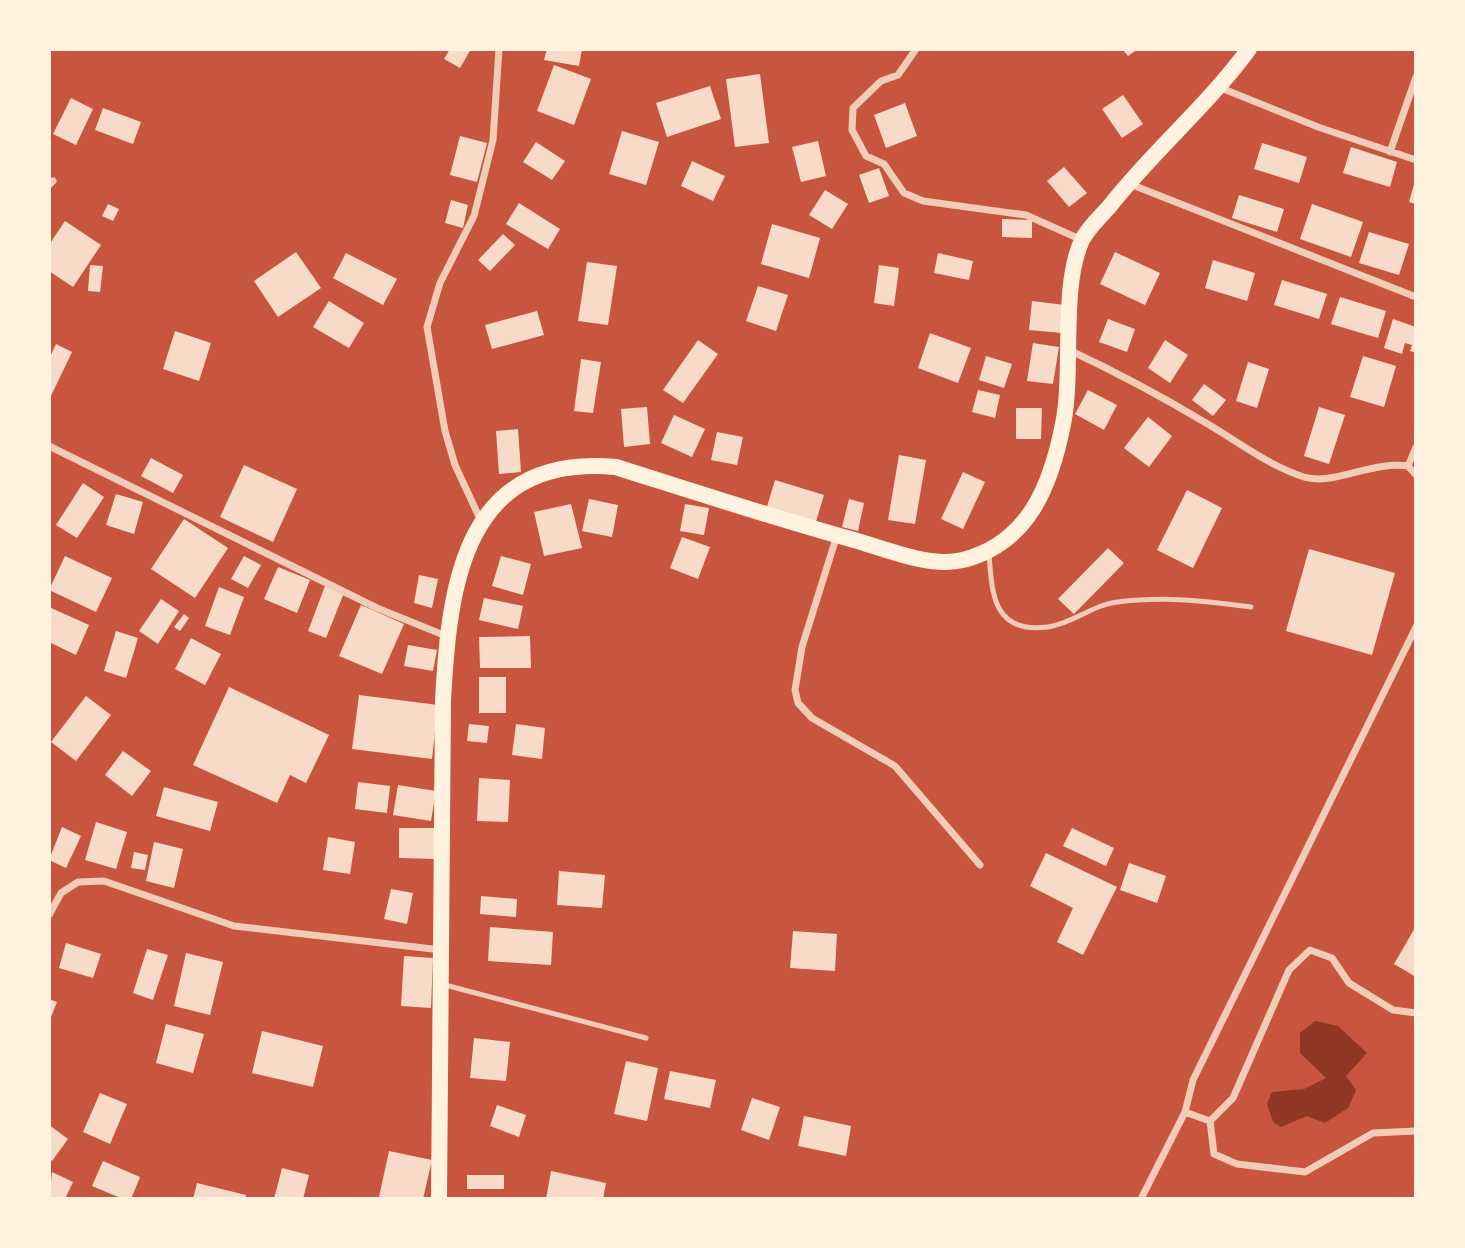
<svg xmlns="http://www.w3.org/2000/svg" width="1465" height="1248" viewBox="0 0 1465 1248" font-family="'Nunito Sans',sans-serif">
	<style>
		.water { fill: #8f3625 }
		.building { fill: #f7dbc8 }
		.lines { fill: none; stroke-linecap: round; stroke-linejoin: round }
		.service { stroke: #f1ccb7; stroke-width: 5 }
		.minor { stroke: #f1ccb7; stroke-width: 7 }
		.primary { stroke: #fff3e0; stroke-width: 16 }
	</style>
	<rect width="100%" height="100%" fill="#c8553d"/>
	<path class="water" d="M1315,1021l23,5 29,27 -21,23 10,14 -8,18 -23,15 -18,-7 -26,11 -8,-5 -6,-18 5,-12 32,-3 22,-11 -26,-25v-20z"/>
	<path class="building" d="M450,49h21l-11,19 -16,-9z
		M547,49h35l-3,17 -35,-6z
		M1122,49h16l-10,7z
		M554,65l37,14 -17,46 -37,-14z
		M760,74l9,69 -34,4 -9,-68z
		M710,86l11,33 -54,18 -11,-34z
		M1123,95l20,29 -21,14 -20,-29z
		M71,98l22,11 -17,36 -23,-11z
		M905,103l12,33 -31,12 -12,-33z
		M103,108l38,14 -8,22 -38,-14z
		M622,131l37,11 -13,43 -37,-11z
		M460,136l27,7 -10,39 -27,-7z
		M818,141l8,35 -25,6 -9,-35z
		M536,142l29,19 -13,19 -29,-18z
		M1262,143l45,14 -8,26 -45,-14z
		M1351,147l46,15 -7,25 -47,-14z
		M692,161l33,15 -12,25 -32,-15z
		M1064,167l23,26 -18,14 -22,-26z
		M879,168l10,28 -20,7 -10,-28z
		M1415,181h1v23l-7,-2z
		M825,190l23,14 -16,25 -23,-14z
		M1239,195l45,14 -7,23 -45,-14z
		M451,200l17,5 -5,23 -18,-5z
		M519,203l41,26 -12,20 -42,-25z
		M108,204l11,5 -6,12 -11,-5z
		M1312,204l51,18 -12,35 -51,-18z
		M1002,219l30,1v18l-30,-1z
		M65,221l36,24 -28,42 -24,-16v-26z
		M772,224l48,14 -11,40 -48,-14z
		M1369,232l40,12 -10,31 -40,-12z
		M503,234l12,11 -25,26 -12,-11z
		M296,252l25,36 -43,29 -24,-36z
		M1115,252l45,21 -15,32 -45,-21z
		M346,253l51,26 -14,26 -50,-27z
		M938,253l35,8 -4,19 -35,-7z
		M1213,260l42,13 -8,28 -42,-13z
		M587,262l30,4 -9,59 -30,-4z
		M90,265l13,1 -3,26 -12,-1z
		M879,265l20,3 -5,38 -20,-3z
		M1282,280l45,14 -8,25 -45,-14z
		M758,286l30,9 -12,36 -30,-10z
		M1340,297l46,14 -8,27 -47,-14z
		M329,301l35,22 -15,25 -36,-21z
		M1032,301l33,4 -3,28 -33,-3z
		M537,311l7,24 -52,14 -7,-24z
		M1108,319l27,10 -8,23 -28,-10z
		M1393,319l23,8v26l-6,-2 2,-6 -7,-2 -3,11 -18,-6z
		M175,331l36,12 -12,38 -36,-12z
		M930,333l41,15 -13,35 -40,-15z
		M698,340l20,14 -35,49 -20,-13z
		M1165,340l23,15 -18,28 -22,-15z
		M1033,343l26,4 -6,37 -26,-3z
		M56,344l16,8 -23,48v-41z
		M986,356l26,8 -8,24 -25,-8z
		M1363,356l33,10 -12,41 -34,-10z
		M581,359l20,3 -8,51 -19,-2z
		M1248,362l21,7 -12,39 -21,-7z
		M1204,384l22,16 -13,16 -21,-16z
		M978,390l22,5 -5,23 -23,-6z
		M1088,390l29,15 -13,25 -29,-16z
		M647,407l3,37 -26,3 -3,-38z
		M1319,407l26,8 -16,49 -25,-8z
		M1016,408h26l-1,31h-25z
		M674,415l31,14 -13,28 -31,-14z
		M1148,417l24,19 -23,31 -25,-19z
		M518,429l3,43 -22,2 -3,-43z
		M717,432l26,5 -6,28 -26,-5z
		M899,455l27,5 -11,64 -27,-4z
		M151,458l32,17 -10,18 -32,-17z
		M244,465l53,24 -24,53 -53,-25z
		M963,472l22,10 -22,47 -22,-10z
		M775,480l49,15 -9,30 -49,-15z
		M83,483l21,14 -27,41 -21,-13z
		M1187,490l35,18 -29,60 -36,-18z
		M116,494l27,8 -9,32 -28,-9z
		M589,499l29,6 -6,32 -30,-6z
		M849,499l15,4 -6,28 -16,-4z
		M571,504l11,44 -38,8 -10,-44z
		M685,504l24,4 -5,27 -24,-4z
		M184,519l44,29 -33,50 -44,-29z
		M682,537l28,10 -12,32 -28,-11z
		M1108,548l16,15 -50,51 -16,-15z
		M1309,549l86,24 -23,82 -86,-24z
		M65,556l47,22 -16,34 -47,-22z
		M244,556l17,9 -13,23 -17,-9z
		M501,556l30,8 -8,31 -31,-9z
		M278,567l32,13 -13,33 -33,-14z
		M419,575l19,4 -6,29 -18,-5z
		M325,586l19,7 -18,45 -18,-7z
		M219,587l25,10 -14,38 -25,-9z
		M484,598l39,8 -5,23 -39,-9z
		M161,599l18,12 -21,33 -19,-13z
		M361,605l43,19 -22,50 -43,-18z
		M49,607l40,18 -13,30 -27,-13z
		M184,614l5,4 -9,13 -6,-4z
		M116,631l22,7 -12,40 -22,-7z
		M530,636l1,32h-51l-1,-31z
		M191,638l30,16 -16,31 -30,-16z
		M408,645l29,5 -4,21 -29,-5z
		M479,677h27v36h-27z
		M229,687l100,48 -23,48 -16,-8 -13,28 -84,-38z
		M359,695l79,10 -6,54 -80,-10z
		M86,696l25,19 -35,46 -25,-19z
		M469,724l20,2 -2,17 -20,-2z
		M516,724l29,4 -3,31 -30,-4z
		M123,751l28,20 -19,25 -27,-21z
		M479,778l31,2 -2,42 -31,-1z
		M358,782l32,4 -3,27 -32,-4z
		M398,785l38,6 -5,30 -38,-6z
		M164,787l54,15 -8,29 -54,-15z
		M96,822l31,10 -11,37 -31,-9z
		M62,827l19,9 -15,32 -17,-8z
		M399,828h37l1,31 -38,-1z
		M1072,828l42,20 -8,18 -43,-20z
		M328,837l27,5 -5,32 -27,-4z
		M154,842l29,7 -9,39 -28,-7z
		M134,852l14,3 -3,15 -14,-2z
		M1046,853l71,34 -34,68 -26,-13 16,-34 -43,-22z
		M1129,863l37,13 -9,27 -37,-13z
		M559,871l46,4 -3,33 -45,-3z
		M391,889l22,4 -6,31 -23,-5z
		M481,896l36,3 -1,18 -36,-3z
		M1416,926v51l-22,-13z
		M490,927l63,5 -2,33 -63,-4z
		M793,931l44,3 -2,37 -45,-3z
		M66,943l35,11 -8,24 -34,-10z
		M147,949l21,6 -15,45 -20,-7z
		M186,953l37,9 -13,53 -36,-9z
		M404,956l29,2 -2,50 -30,-2z
		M49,999l8,3 -8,20z
		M166,1024l38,10 -11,39 -37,-10z
		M262,1031l61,15 -10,41 -61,-14z
		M474,1038l36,4 -4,39 -36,-3z
		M626,1061l32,7 -11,53 -33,-7z
		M670,1071l46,9 -6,28 -46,-9z
		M100,1093l27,11 -17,40 -27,-12z
		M752,1098l28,9 -11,33 -28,-10z
		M497,1105l29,10 -7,22 -29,-11z
		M804,1116l47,10 -5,30 -48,-10z
		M49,1125l19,14 -16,22 -3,-2z
		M389,1151l43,9 -9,39 -44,-2z
		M103,1161l37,16 -9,22h-8l-31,-13z
		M282,1168l27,7 -6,24h-29z
		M551,1171l55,12 -3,16h-57z
		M52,1172l21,10 -8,17h-16z
		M467,1175h37v14h-37z
		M197,1183l49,12 -1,4h-52z"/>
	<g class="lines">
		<path class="service" d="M989,554c3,40 4,80 59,73 24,-3 46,-23 70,-25 44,-6 89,-1 133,5
			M445,985l201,53"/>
		<path class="minor" d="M916,49l-18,26 -17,6 -28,27 -1,22 14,26 18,8 20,29 19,8 103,14 56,25
			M1221,88l97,39 98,33
			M1390,152l26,-75
			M1130,184l286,113
			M49,185l4,-4
			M1069,350c47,22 92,46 137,73 31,18 63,43 98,54 29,9 66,-16 104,-11l8,9
			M49,446l328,162 69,28
			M1408,466l8,-19
			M481,521l-26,-56 -10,-34 -18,-104 13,-44 34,-67 19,-76 6,-91
			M837,535l-35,112 -7,43 3,13 14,15 83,48 85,99
			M49,915l12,-22 17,-11 26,-1 130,45 207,24
			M1210,1121l-25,-9 8,-32 223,-453
			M1210,1121l23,-23 56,-128 21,-20 22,8 17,25 44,27 23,3
			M1210,1121l4,33 23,10 68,8 68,-39 43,-2
			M1141,1199l44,-87"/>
		<path class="primary" d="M439,1199l4,-498c6,-117 21,-248 173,-234 79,25 158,51 238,73 32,9 75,28 109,20 66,-17 88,-75 100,-136 11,-53 -3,-136 19,-184 6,-12 18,-23 27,-33 44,-56 98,-101 140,-158"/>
	</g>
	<rect width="1465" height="1248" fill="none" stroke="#fff3e0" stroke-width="102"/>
</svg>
